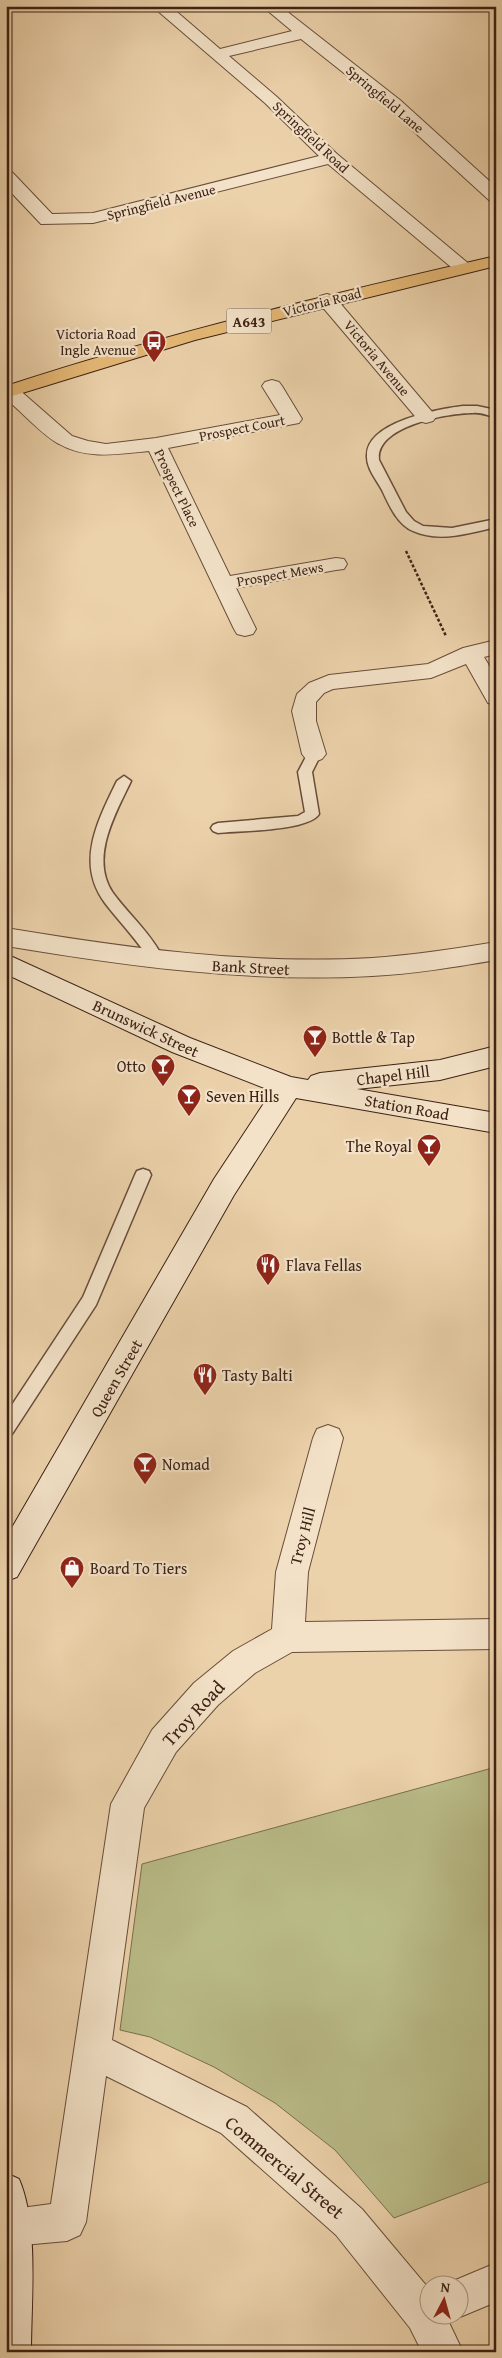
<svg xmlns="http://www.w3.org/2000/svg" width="502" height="2358" viewBox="0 0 502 2358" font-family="'Gentium Book Plus',serif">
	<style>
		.green { fill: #b9bb87; stroke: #7a6e4e }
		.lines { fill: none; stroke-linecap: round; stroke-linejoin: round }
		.lane-casing { stroke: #684d3a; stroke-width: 3 }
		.street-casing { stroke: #684d3a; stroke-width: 2 }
		.secondary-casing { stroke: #3c2115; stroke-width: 2 }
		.primary-casing { stroke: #3c2115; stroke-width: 2 }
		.path { stroke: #3c2115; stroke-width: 2.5; stroke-dasharray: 3 2; stroke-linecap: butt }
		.lane { fill: #f3e2c8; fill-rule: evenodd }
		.street { fill: #f3e2c8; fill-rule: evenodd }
		.secondary { fill: #f3e2c8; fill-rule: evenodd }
		.primary { fill: #e6b976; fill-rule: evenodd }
		.labels { text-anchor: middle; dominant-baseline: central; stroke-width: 4.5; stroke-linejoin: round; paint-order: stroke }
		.far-street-label { font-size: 14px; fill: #3c2115; stroke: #f3e2c8 }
		.far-poi-label { font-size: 14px; fill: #3c2115; stroke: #f3e2c8; text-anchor: end }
		.shield { fill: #f3e2c8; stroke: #735b4b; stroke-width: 1 }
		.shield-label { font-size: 15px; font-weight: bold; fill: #3c2115 }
		.street-label { font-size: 16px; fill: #3c2115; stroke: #f3e2c8 }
		.poi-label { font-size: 16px; fill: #3c2115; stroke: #f3e2c8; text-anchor: start }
		.near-street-label { font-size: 19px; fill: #3c2115; stroke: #f3e2c8 }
	</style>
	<rect width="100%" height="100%" fill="#ecd2ab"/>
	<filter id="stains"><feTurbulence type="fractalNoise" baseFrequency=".004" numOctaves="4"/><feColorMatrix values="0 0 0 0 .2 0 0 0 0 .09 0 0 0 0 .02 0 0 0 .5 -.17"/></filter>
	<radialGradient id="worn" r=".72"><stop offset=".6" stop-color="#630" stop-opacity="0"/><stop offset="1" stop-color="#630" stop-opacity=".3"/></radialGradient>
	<path class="green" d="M496,1767v412l-102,39 -59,-68 -60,-47 -61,-36 -64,-30 -30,-7 22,-166z"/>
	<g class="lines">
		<defs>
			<path id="lane" d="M463,406h14l19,4v7c-8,-1 -15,-5 -23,-4 -25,0 -98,13 -94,47l27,52 8,9 9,5 29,2 44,-9v8c-26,6 -57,16 -83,4 -16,-7 -24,-26 -31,-41 -6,-11 -16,-22 -15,-35 0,-33 71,-46 96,-49z
				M314,750l7,4 -9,18 7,42c-10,17 -81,17 -101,19l-5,-2 -2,-3 2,-3 5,-2 80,-7 7,-4 -7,-40 11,-21z
				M124,776l7,5c-15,32 -42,77 -18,112 16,22 35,37 49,63l2,4 -2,4h-10c-14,-24 -31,-40 -47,-61 -30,-40 -7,-83 12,-122z
				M143,1169l6,2 2,4 -55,130 -84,129 -6,2v-22l77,-117 52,-122 2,-4z"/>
			<path id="street" d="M152,6h18l50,43 72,-18 -30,-25h18l120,94 96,87v15l-6,-1 -102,-93 -87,-69 -72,17 48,41 60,57 132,110 3,4 -3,4h-12l-129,-108 -235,59 -52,1 -35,-37v-16l6,1 40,42 41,-1 226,-57 -54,-53z
				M327,294l7,2 99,117 3,4 -3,4 -7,2 -7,-2 -99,-117 -2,-4 2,-4z
				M272,380l7,2 3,4 20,33 -3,4 -131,25 62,128 106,-18 8,1 3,5 -3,5 -8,1 -100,18 20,41 -3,5 -8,2 -8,-2 -3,-5 -85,-178c-30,3 -62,9 -90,-7 -16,-8 -38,-33 -53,-45v-13l10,1 56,49 16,5 18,3 50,-6 124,-23 -18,-29 3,-4z
				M496,640v14l-12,3 12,20v28l-8,-2 -22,-39 -35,14 -98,11 -9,4 -8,9v19l10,33 -4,5 -8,3 -8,-3 -4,-5 -10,-43 5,-17 12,-11 20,-8 99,-11 35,-16z
				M6,928c121,20 243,37 366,30 41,-3 83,-9 124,-16v18c-41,7 -83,14 -124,16 -123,7 -245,-10 -366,-30z
				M328,1425l11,4 4,9 -35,134 -3,50 191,-3v30l-204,3 -37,21 -37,32 -42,47 -32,56 -32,232 135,67 115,102 68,81v26h16l17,36h-41l-12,-24 -74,-93 -115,-102 -115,-57 -20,146 -6,13 -13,6 -55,5 -6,-2v-34l45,-6 60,-400 41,-74 42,-47 39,-32 39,-22 4,-57 37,-134 4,-9z
				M496,2263v39l-36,15 -5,-1h5v-30l-14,-2z"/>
			<path id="secondary" d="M6,954l184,84 101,39 17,3 3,-4 9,-3 120,-13 56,-14v20l-56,14 -83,9 139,24v20l-200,-35 -62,97 -217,382 -11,4v-43l208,-359 58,-88 -100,-39 -166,-78z
				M6,2173l13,6c20,46 12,121 12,173h-25z"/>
			<path id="primary" d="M496,256v10l-301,74 -189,58v-12c161,-53 325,-92 490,-130z"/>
		</defs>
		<use href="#lane" class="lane-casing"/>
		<use href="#street" class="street-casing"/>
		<use href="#secondary" class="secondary-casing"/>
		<use href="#primary" class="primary-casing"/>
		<path class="path" d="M406,551l40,85"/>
		<use href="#lane" class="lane"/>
		<use href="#street" class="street"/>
		<use href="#secondary" class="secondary"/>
		<use href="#primary" class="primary"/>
	</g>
	<defs>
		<symbol id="bus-pin" viewBox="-11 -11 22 30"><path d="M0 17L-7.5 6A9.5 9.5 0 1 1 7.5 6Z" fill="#8f2418" stroke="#f3e2c8"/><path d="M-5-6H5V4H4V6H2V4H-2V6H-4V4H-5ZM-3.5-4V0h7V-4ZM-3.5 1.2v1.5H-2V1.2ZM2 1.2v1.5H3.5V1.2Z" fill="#fff"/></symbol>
		<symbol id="bar-pin" viewBox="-11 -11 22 30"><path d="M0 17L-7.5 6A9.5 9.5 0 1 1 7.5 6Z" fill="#8f2418" stroke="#f3e2c8"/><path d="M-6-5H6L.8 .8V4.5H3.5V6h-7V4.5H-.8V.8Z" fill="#fff"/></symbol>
		<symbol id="restaurant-pin" viewBox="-11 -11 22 30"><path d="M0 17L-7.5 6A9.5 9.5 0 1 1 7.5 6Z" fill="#8f2418" stroke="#f3e2c8"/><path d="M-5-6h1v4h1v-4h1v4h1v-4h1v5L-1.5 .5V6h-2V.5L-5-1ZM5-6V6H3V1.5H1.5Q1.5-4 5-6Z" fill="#fff"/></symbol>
		<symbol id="shop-pin" viewBox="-11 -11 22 30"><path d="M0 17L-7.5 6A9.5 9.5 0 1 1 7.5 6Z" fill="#8f2418" stroke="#f3e2c8"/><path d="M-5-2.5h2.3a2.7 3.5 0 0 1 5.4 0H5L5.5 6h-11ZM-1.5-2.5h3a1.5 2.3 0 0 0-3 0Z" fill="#fff"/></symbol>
	</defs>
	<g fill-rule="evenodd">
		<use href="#bus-pin" x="140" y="328" width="28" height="38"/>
		<use href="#bar-pin" x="301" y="1023" width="28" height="38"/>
		<use href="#bar-pin" x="149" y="1052" width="28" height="38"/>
		<use href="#bar-pin" x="175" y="1082" width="28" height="38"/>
		<use href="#bar-pin" x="415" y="1132" width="28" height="38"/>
		<use href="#restaurant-pin" x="254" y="1251" width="28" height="38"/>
		<use href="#restaurant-pin" x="191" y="1361" width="28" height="38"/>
		<use href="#bar-pin" x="131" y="1450" width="28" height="38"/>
		<use href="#shop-pin" x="58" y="1554" width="28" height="38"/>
	</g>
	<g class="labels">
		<g class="far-street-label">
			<text transform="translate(385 99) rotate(40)">Springfield Lane</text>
			<text transform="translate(311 137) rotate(43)">Springfield Road</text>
			<text transform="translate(161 202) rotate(-14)">Springfield Avenue</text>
			<text transform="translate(322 302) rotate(-14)">Victoria Road</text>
			<text transform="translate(377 358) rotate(50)">Victoria Avenue</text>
			<text transform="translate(242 428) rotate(-11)">Prospect Court</text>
			<text transform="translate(177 488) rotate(64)">Prospect Place</text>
			<text transform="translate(280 574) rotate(-10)">Prospect Mews</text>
		</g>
		<g class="far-poi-label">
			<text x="136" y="334">Victoria Road<tspan x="136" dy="16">Ingle Avenue</tspan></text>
		</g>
		<rect class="shield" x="226.5" y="308.5" width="45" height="25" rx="4"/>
		<g class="shield-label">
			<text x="249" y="321">A643</text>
		</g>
		<g class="street-label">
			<text transform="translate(251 967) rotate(3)">Bank Street</text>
			<text transform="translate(146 1028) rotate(25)">Brunswick Street</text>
			<text transform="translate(393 1075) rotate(-7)">Chapel Hill</text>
			<text transform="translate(407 1107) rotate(10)">Station Road</text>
			<text transform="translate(116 1378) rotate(-60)">Queen Street</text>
			<text transform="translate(302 1536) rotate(-75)">Troy Hill</text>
		</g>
		<g class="poi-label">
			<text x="332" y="1037">Bottle &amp; Tap</text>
			<text x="146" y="1066" text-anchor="end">Otto</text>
			<text x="206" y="1096">Seven Hills</text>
			<text x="412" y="1146" text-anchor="end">The Royal</text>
			<text x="286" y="1265">Flava Fellas</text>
			<text x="222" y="1375">Tasty Balti</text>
			<text x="162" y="1464">Nomad</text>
			<text x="90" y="1568">Board To Tiers</text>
		</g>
		<g class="near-street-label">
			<text transform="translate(193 1713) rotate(-47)">Troy Road</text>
			<text transform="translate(285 2167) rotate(40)">Commercial Street</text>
		</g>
	</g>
	<rect width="502" height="2358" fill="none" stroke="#ecd2ab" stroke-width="25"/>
	<rect x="8" y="8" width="487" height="2343" fill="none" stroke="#3c2115" stroke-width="2.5"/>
	<rect x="12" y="12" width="477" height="2333" fill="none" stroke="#3c2115"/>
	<g transform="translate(444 2300) rotate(6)"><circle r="24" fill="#f3e2c8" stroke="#aa9580"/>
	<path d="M0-4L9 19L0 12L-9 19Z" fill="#8f2418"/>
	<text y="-8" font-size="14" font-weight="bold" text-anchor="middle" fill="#3c2115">N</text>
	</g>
	<rect width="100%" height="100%" filter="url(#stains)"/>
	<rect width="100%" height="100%" fill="url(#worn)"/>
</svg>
